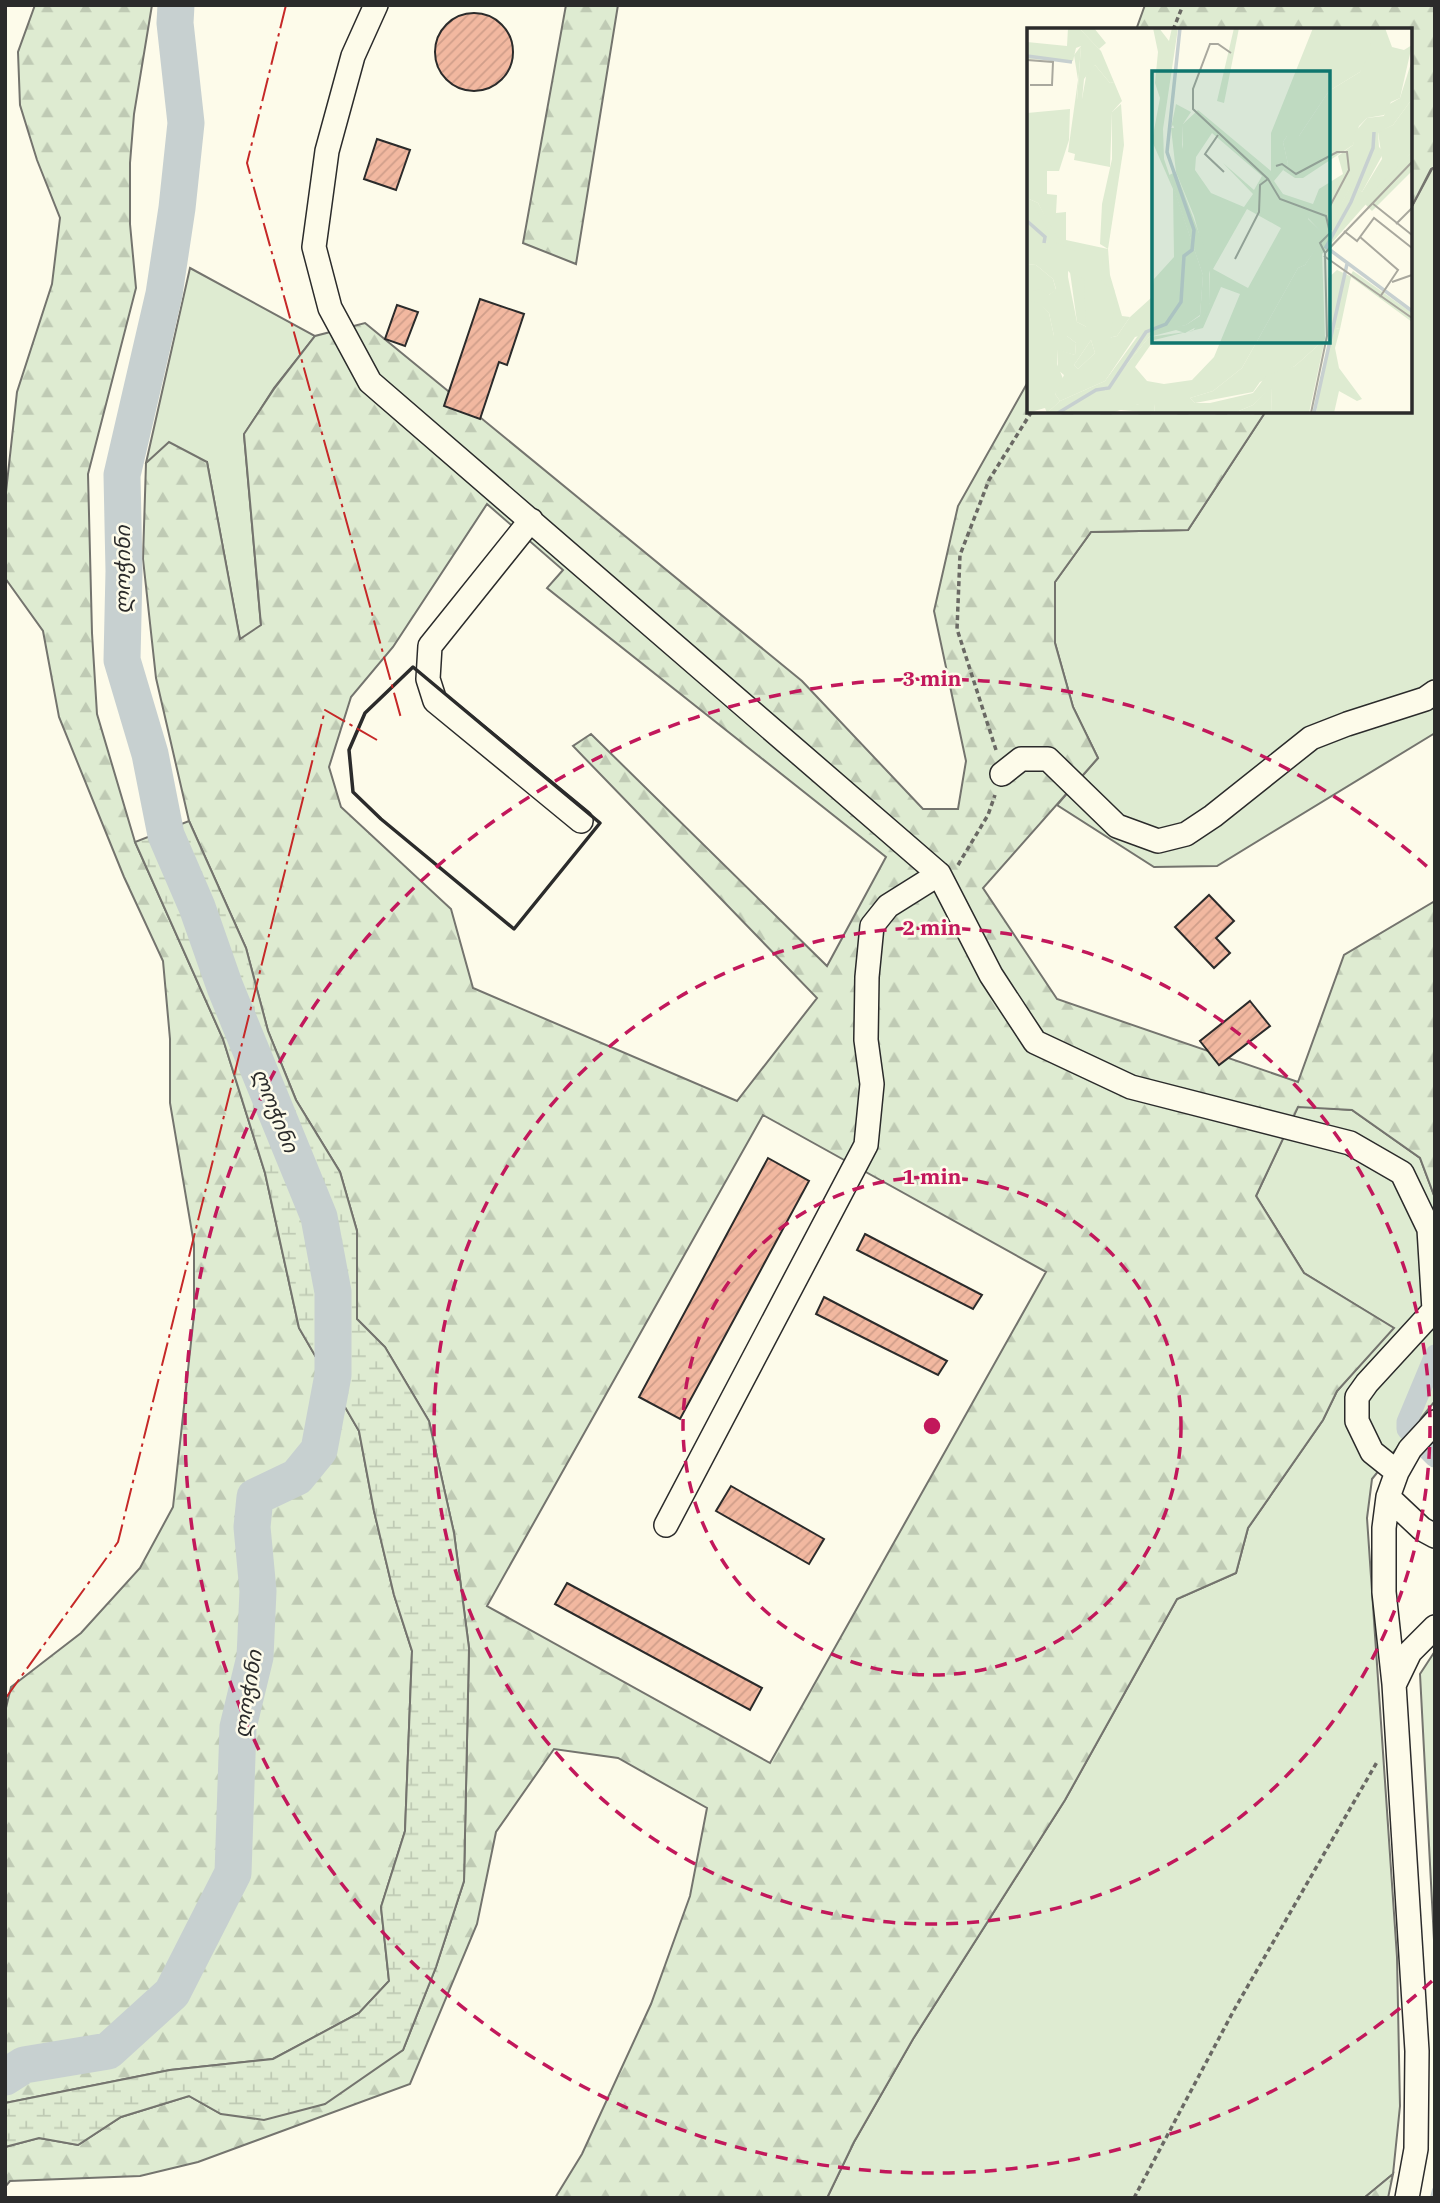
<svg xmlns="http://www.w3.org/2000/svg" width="1440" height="2203" viewBox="0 0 1440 2203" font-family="'IBM Plex Serif','Noto Sans Georgian',serif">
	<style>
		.grass { fill: #deebd1; stroke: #74746e; stroke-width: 2 }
		.forest { fill: url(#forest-firs); stroke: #74746e; stroke-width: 2; fill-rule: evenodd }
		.wetland { fill: url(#wetland-marsh); stroke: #74746e; stroke-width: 2 }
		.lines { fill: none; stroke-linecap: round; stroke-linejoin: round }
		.stream { stroke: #c7d0d0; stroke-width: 6 }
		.canal { stroke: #c7d0d0; stroke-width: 21 }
		.river { stroke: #c7d0d0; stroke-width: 37 }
		.building { fill: url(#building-hatch); stroke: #2b2b2b; stroke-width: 2 }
		.minor-casing { stroke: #2b2b2b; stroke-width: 26 }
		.path { stroke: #6a6964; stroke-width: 3.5; stroke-dasharray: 5 3.5; stroke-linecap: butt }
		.minor { stroke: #fdfbea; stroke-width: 23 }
		.wall { stroke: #2b2b2b; stroke-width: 3.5 }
		.power { stroke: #c62828; stroke-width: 2; stroke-dasharray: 24 5 3.5 5; stroke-linecap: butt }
		.ring { fill: none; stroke: #c2185b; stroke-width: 3.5; stroke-dasharray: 12 9 }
		.labels { text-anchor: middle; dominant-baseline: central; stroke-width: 5; stroke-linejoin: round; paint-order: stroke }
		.water-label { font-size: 21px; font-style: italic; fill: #2b2b2b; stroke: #fdfbea }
		.inset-river { fill: none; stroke: #c7d0d0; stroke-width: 3.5 }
		.inset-road { fill: none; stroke: #a9a89e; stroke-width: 2 }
		.view { fill: #0f766e; fill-opacity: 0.15; stroke: #0f766e; stroke-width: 3.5 }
		.inset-edge { fill: none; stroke: #2b2b2b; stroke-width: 3.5 }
		.centre { fill: #c2185b; stroke: #fdfbea; stroke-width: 3.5 }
		.ring-label { font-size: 21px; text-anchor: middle; font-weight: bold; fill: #c2185b; stroke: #fdfbea; stroke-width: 5; stroke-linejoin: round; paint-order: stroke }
	</style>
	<defs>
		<pattern id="forest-firs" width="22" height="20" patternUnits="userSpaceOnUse" patternTransform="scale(1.75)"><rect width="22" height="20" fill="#deebd1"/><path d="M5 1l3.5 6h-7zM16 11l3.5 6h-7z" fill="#bfcab4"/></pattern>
		<pattern id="wetland-marsh" width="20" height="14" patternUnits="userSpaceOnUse" patternTransform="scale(1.75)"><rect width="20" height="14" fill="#deebd1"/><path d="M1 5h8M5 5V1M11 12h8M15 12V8" fill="none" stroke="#bfcab4"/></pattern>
		<pattern id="building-hatch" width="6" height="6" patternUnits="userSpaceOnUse" patternTransform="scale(1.75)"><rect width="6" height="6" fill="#f2b8a0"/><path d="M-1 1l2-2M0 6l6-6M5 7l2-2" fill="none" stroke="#d09e8a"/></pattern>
	</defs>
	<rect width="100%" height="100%" fill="#fdfbea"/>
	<path class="grass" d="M1435,167v566l-218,133 -63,1 -97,-62 41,-47 -25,-51 -18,-64v-61l36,-50 97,-2 78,-119h144v-201l22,-41z
		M190,268l125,68 -41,52 -30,47 17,191 -21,14 -33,-178 -61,1z
		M1298,1106l54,4 68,48 15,40v203l-63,78 -5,39 30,439 3,149 -7,68 -29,24h-537l27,-56 59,-103 152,-239 112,-201 59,-26 12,-45 75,-108 14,-29 56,-63 -89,-55 -48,-77z
		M1435,1651v308l-15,-285z"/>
	<path class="forest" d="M35,5h117l-18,109 -4,49v61l6,64 -48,186 4,159 5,81 38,128 88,197 42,134 34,155 60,103 15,80 20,84 18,56 -7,180 -24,76 8,74 -30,32 -86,46 -103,11 -165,33v-391l6,-25 70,-54 59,-65 33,-61 21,-192v-71l-24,-141v-64l-7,-78 -39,-84 -65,-160 -16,-86 -38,-53v-77l12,-109 35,-108 8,-66 -23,-58 -17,-55 -2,-53z
		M566,5h52l-42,259 -53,-21z
		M1145,5h290v162l-4,2 -21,41v-180h-274z
		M365,323l437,358 121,128h35l8,-48 -32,-150 24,-105 71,-126v31h237l-78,119 -97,2 -36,50v61l18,64 25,51 -115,130 74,111 241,83 46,-127 91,-54v297l-15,-40 -68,-48 -54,-3 -42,89 48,77 90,55 -57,63 -14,29 -75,108 -12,45 -59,26 -112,201 -152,239 -59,103 -27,56h-272l27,-44 69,-150 39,-108 17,-88 -89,-50 -64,-9 -58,83 -19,92 -67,160 -212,78 -58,14 -130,5 -5,6v-40l34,-9 39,7 43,-28 68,-21 32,18 182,-64 33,-83 28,-86 5,-233 -15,-115 -25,-112 -44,-74 -28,-28v-88l-17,-59 -44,-72 -28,-69 -22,-83 -57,-127 -33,-143 -13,-119 3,-96 23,-21 38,20 33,177 21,-14 -17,-191 30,-45 41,-53zM487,504l76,66 -16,18 339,269 -59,109 -236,-232 -18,12 244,252 -80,103 -264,-113 -22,-79 -110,-102 -12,-40 22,-70 42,-50zM763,1115l283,157 -276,491 -283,-157z
		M1393,2174l-5,24h-24z"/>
	<path class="wetland" d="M189,821l57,127 22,83 28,69 44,72 17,59v88l28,28 44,74 25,112 15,115 -5,233 -28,86 -33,83 -78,54 -61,16 -43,-6 -32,-18 -68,21 -43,28 -39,-7 -34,9v-44l165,-33 103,-11 86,-46 30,-32 -8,-74 24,-76 7,-180 -18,-56 -20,-84 -15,-80 -60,-103 -34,-155 -42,-134 -88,-197z"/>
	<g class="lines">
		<path class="stream" d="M1433,2198l2,-8"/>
		<path class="canal" d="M1435,1355l-28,67v7l28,28"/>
		<path class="river" d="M5,2077l19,-12 84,-14 64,-58 61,-120 5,-146 17,-70 3,-66 -6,-64 3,-30 42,-20 22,-27 14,-75v-83l-14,-75 -94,-230 -28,-80 -31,-72 -16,-81 -28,-94 2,-89 -2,-96 42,-181 13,-86 9,-85 -11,-100 1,-18"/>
	</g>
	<path class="building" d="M435 52a39 39 0 1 1 78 0a39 39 0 1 1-78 0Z
		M377,139l33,11 -14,40 -32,-11z
		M480,299l44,15 -17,51 -8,-3 -19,57 -36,-13z
		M397,305l21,7 -13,34 -20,-7z
		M1209,895l25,26 -18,17 14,15 -16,15 -39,-41z
		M1250,1001l20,25 -51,39 -19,-24z
		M768,1158l41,23 -129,238 -41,-22z
		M865,1234l117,61 -9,14 -116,-59z
		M824,1297l123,64 -9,14 -122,-61z
		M731,1486l93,53 -15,25 -93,-53z
		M567,1583l195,105 -12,22 -195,-106z"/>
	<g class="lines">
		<defs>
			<path id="minor" d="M376,5l-23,51 -26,95 -13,96 16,61 40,74 569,492 52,101 44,67 96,45 219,56 52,30 27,56 5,81 -67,73 -10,14v24l15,31 25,20
				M531,520l-101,126 -2,33 7,22 146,120
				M1002,774l19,-15h27l69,67 41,15 28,-7 27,-18 98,-78 36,-14 78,-25 10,-7
				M1388,1497l34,32 13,7
				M666,1525l200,-380 6,-61 -6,-44 1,-63 5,-51 16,-20 51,-32
				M1395,1683l15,-31 25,-25
				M1407,2198l9,-49 1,-98 -23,-367 -10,-92v-64l4,-31 9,-25 13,-23 25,-27"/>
		</defs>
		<use href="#minor" class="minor-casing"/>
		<path class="path" d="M1173,30l10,-25
			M996,750l-39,-121 3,-74 29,-75 43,-69
			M958,865l30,-50 7,-20
			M1134,2198l100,-188 143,-248"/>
		<use href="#minor" class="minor"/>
		<path class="wall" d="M413,667l187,156 -86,106 -133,-110 -28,-27 -4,-42 16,-37z"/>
		<path class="power" d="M286,5l-39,158 154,555
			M5,1699l113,-157 207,-832 52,30"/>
	</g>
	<g class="ring">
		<circle cx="932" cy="1426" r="249"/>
		<circle cx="932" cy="1426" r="498"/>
		<path d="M1432 1981A747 747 0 1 1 1432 871"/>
	</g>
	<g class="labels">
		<g class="water-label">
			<text transform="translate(122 570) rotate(-90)">ლოჭინი</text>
			<text transform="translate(276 1110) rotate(68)">ლოჭინი</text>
			<text transform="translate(247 1694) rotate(-81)">ლოჭინი</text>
		</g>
	</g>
	<g transform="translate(1027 28)">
		<rect width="385" height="385" fill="#fdfbea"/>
		<path d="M52,0h15l12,15 -7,6zM344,0h14l7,19 12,3 8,-5 -12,53 -9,4 -7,13 -17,3 -8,8 -6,19 -50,33h-8l-12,-8 5,-6 -5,-22 4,-6h12l30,-45 31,-19zM54,18l-4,53h5l5,-28 8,-6 15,18 4,-1 8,19 -10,11 -2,55 -36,-7 1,-6 -7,-2 10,-72 -4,-25zM385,71v53l-90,102 3,85 -30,27 -35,16 -7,10 -58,11 -5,-5 23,-7 29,-23 56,-100 7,-3 19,-30 -16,-17 5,-11 15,7 3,7 21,-37 10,8 20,-33 -4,-27 15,-7zM149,76l15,8 -8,12 -1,26 -9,-25 -2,3zM43,81l-1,31 -10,31h-12v23l10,1 -1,18 10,-1v28l42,9 2,26 12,41 8,1 -13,19 -9,2 -31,-16 -8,-57 -31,-62 -11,-5v-85zM0,236l9,1 17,14 3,11 -17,12 10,11 5,23h13l9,7 -1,12 -18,-5v14l7,17 -9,13 5,7 -13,12 -2,-5 -18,5zM310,242l13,6 3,-5 59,42v9l-61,-45 -11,52 -9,-2 -3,-49zM64,312l4,13 -17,16 -4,-4zM244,359l1,26h-38l19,-8zM112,376h15l1,9 -45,-4z" fill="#deebd1"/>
		<path d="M41,0h11l22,23 13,31 -4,1 -15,-18 -11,14 -2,21h-5l4,-54 -5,2 -3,13 -46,-2v-17l40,4zM126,0h6l10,13 3,-13h6l-15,101 1,30 39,116 -3,40 -14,10 -51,12 -30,44 -45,20 -5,-7 9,-19 -6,-5 -1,-21 18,6 1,-12 -9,-7h-13l-5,-23 -10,-10 -9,-2 3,-10 7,-2 9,6 7,-6 -3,-10 -17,-14 -9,-1v-66l11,5 19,34 11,8v32l9,45 31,16 9,-2 13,-19 21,-19 3,-19 20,-22 -1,-68 -21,-48 8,-43 -5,-15 3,-31zM64,312l4,13 -17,16 -4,-4zM207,0h5l-15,75 -7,-2zM286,0h58l-1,25 -10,19 -31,19 -30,45h-12l-4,6 5,22 -14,17 9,13 30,10 6,-15 24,-15 -5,-18 15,-11 2,-13 12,-14 17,-2 2,-10 14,-8 12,-38v39l-19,26 -15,8 1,14 5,5 -22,40 -10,-7 -21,37 -3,-8 -15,-6 -5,11 17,16 -20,30 -7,3 -56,100 -29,23 -23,7 5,5h15l43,-10 13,-17 29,-10 30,-27 -16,74h-37l-1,-25 -18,17 -19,8h-79l-1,-9h-15l-28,9h-45l39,-22 44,-54 44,-6 17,-28v-29l-16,-58 -18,-44 -5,-44h7l5,21v-25l15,-14 73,61v-38zM185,105l50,43 -8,14 -31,-27 30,31 -9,13 -33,-14 -16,-23 1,-13zM220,181l34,19 -33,60 -35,-19zM194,259l19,7 -26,63 -22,23 -28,4 -17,-3 -12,-14 19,-27 49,-12zM94,76l3,41 -16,104 -8,-5 2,-40 10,-45v-47zM385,124v19l-40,40 -9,-9zM304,299l9,2 -5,19 4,20 23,31 -5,2 -18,-10 -5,22h-18z" fill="#deebd1" fill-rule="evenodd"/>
		<path d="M149,144l33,88 1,43 -8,21 -17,9 -9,-3 -27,7 -47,58 -36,18h-19l13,-12 45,-20 35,-48 46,-8 14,-9 3,-41 -34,-100zM0,174h5l16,28 2,10 -5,6 -18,-22zM27,214l21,9 8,-6 20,6 -2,31 13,7 1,7 -5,49 -13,-4 -11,-11 -2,-51 -14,-6 -21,-23z" fill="#deebd1"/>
		<path class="inset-river" d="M0,28l45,6M347,104l-1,16 -22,54 -25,45 86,64M0,193l18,16 -1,6M31,385l38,-23 13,-2 37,-56 20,-8 15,-22 3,-46 8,-6 2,-20 -27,-78 13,-124M287,385l33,-149"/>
		<path class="inset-road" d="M204,25l-13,-9h-8l-17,45v20l75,70 12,20 46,17 4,17 -10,10 5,10M0,32l26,2 -1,23h-22M191,107l-13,19 19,18M249,138l6,-2 14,10 41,-22h10l2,18 -19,36 1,24M345,175l40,32M369,196l16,-16M317,203l13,10 17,-23 38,30M333,209l38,33 -18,27M297,228l88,62M208,231l24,-47 1,-27 8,-6M365,254l20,-7M284,385l16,-77 -2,-83 87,-91"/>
		<path class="view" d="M125,43h178v272h-178z"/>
		<rect width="385" height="385" class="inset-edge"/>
	</g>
	<circle cx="932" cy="1426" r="10" class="centre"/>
	<g class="ring-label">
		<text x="932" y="686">3 min</text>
		<text x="932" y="935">2 min</text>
		<text x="932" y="1184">1 min</text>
	</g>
	<rect width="1440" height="2203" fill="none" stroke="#2b2b2b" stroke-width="14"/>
</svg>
